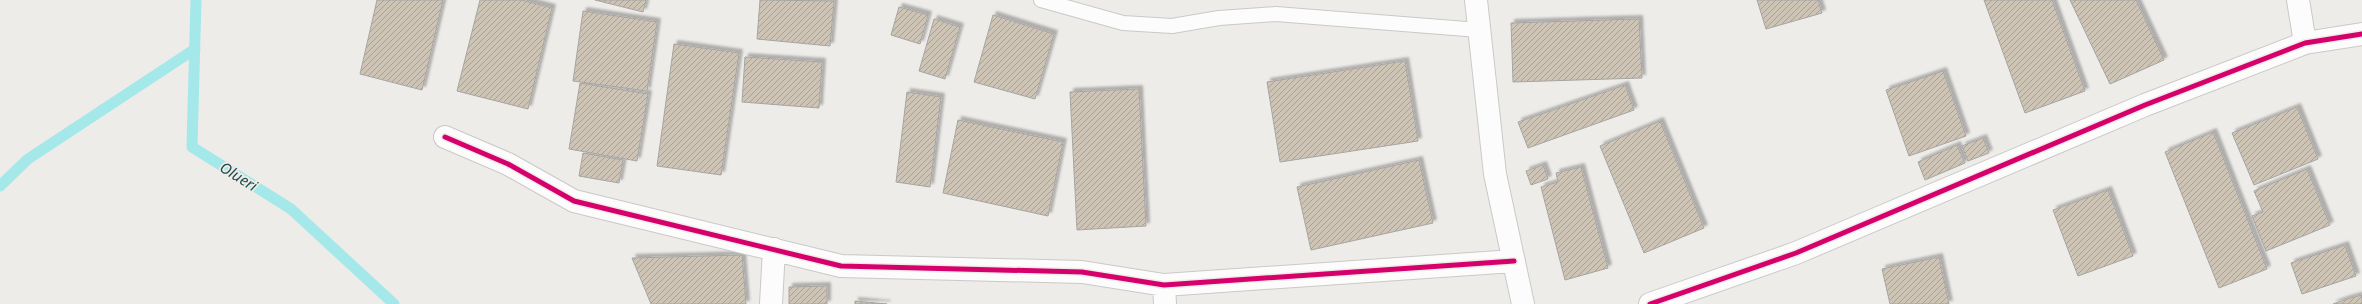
<svg xmlns="http://www.w3.org/2000/svg" width="2362" height="304" viewBox="0 0 2362 304" font-family="'Noto Sans',sans-serif">
	<style>
		.lines { fill: none; stroke-linecap: round; stroke-linejoin: round }
		.stream { stroke: #a4e8ea; stroke-width: 11 }
		.building { fill: url(#building-hatch); stroke: #a6a5a3; filter: url(#shadow) }
		.lane-casing { stroke: #cac9c7; stroke-width: 16 }
		.street-casing { stroke: #cac9c7; stroke-width: 24 }
		.lane { stroke: #fcfcfc; stroke-width: 14 }
		.street { stroke: #fcfcfc; stroke-width: 22 }
		.cycleway-casing { stroke: #efece8; stroke-width: 8 }
		.cycleway { stroke: #d6006c; stroke-width: 5 }
		.labels { text-anchor: middle; dominant-baseline: central; stroke-width: 3.5; stroke-linejoin: round; paint-order: stroke }
		.water-label { font-size: 15px; font-style: italic; fill: #204d4f; stroke: #efece8 }
	</style>
	<defs>
		<pattern id="building-hatch" width="6" height="6" patternUnits="userSpaceOnUse"><rect width="6" height="6" fill="#cdc4b6"/><path d="M-1 1l2-2M0 6l6-6M5 7l2-2" fill="none" stroke="#a8a095"/></pattern>
		<filter id="shadow"><feDropShadow dx="3.5" dy="-3.5" stdDeviation="1" flood-color="#0004"/></filter>
	</defs>
	<rect width="100%" height="100%" fill="#eeece9"/>
	<g class="lines">
		<path class="stream" d="M196,0l-4,147 99,62 103,95
			M0,186l28,-27 167,-110"/>
	</g>
	<path class="building" d="M377,0h66l-21,90 -62,-16z
		M480,0h41l31,8 -24,101 -71,-18z
		M595,0h51l-3,12z
		M760,0l74,1 -4,45 -73,-7z
		M1757,0h61l4,13 -56,16z
		M1984,0h68l33,91 -60,22z
		M2070,0h66l28,60 -54,24z
		M899,7l29,8 -8,29 -29,-9z
		M583,11l74,11 -10,69 -74,-10z
		M993,15l61,19 -19,65 -61,-17z
		M934,19l26,8 -15,52 -26,-8z
		M1639,19l3,59 -129,4 -2,-59z
		M674,44l65,9 -18,122 -64,-9z
		M745,57l77,5 -3,46 -77,-6z
		M1405,61l13,80 -138,21 -13,-80z
		M1943,71l23,65 -57,20 -23,-66z
		M580,83l68,11 -11,67 -68,-12z
		M1625,85l9,25 -106,38 -10,-26z
		M1139,89l7,137 -69,4 -7,-138z
		M907,92l34,5 -11,90 -34,-5z
		M2297,107l21,52 -64,26 -22,-52z
		M958,120l105,22 -15,74 -105,-23z
		M1660,121l44,107 -60,25 -44,-107z
		M2213,132l54,137 -48,19 -54,-136z
		M1983,138l6,15 -21,8 -6,-15z
		M1957,145l8,18 -40,17 -7,-18z
		M583,153l40,7 -4,23 -40,-7z
		M1419,160l14,63 -122,27 -14,-63z
		M1543,165l5,14 -17,6 -5,-14z
		M1581,167l27,101 -43,12 -24,-93 17,-5 -2,-9z
		M2307,169l23,56 -64,26 -14,-35 11,-4 -9,-21z
		M2108,190l25,66 -55,20 -25,-66z
		M2345,245l11,31 -54,18 -11,-31z
		M742,255l4,49h-95l-19,-46z
		M1939,257l10,47h-59l-8,-35z
		M827,286v18h-38v-17z
		M2362,295v9h-29l14,-5z
		M855,301l32,3h-32z"/>
	<g class="lines">
		<defs>
			<path id="lane" d="M1041,0l82,23 49,3 47,-8 57,-4 203,16"/>
			<path id="street" d="M1476,0l19,174 28,130
				M2298,0l7,43
				M445,137l63,27 66,37 267,65 241,6 82,13 350,-24
				M1164,285l1,19
				M771,304l3,-55
				M1650,304l146,-51 349,-148 160,-62 57,-9"/>
		</defs>
		<use href="#lane" class="lane-casing"/>
		<use href="#street" class="street-casing"/>
		<use href="#lane" class="lane"/>
		<use href="#street" class="street"/>
		<defs>
			<path id="cycleway" d="M445,137l63,27 66,37 267,65 241,6 82,13 350,-24
				M1650,304l146,-51 349,-148 160,-62 57,-9"/>
		</defs>
		<use href="#cycleway" class="cycleway-casing"/>
		<use href="#cycleway" class="cycleway"/>
	</g>
	<g class="labels">
		<g class="water-label">
			<text transform="translate(239 176) rotate(32)">Olueri</text>
		</g>
	</g>
</svg>
